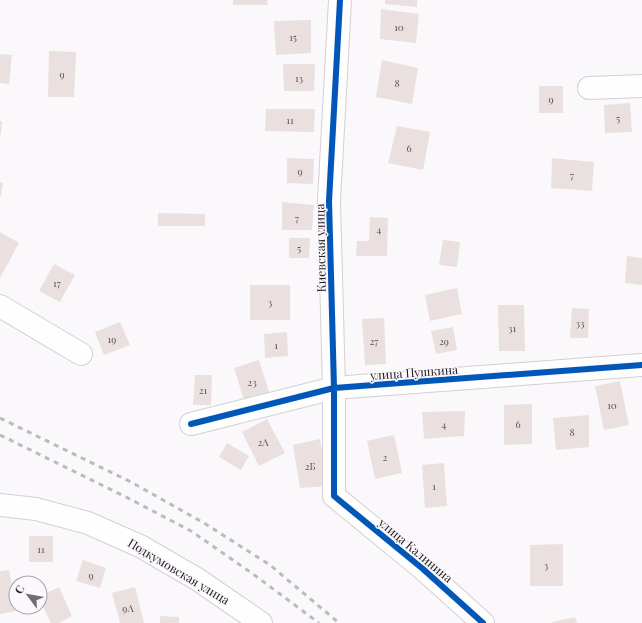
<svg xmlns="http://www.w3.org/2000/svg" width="642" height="623" viewBox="0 0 642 623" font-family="'Playfair Display',serif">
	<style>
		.building { fill: #eae0e0 }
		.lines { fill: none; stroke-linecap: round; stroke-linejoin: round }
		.minor-casing { stroke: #d2d0d3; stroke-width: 24 }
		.minor { stroke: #fefefe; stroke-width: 22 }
		.rail { stroke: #bcbbbc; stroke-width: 3; stroke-dasharray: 5 5; stroke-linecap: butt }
		.cycleway-casing { stroke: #fbf7fc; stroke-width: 8 }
		.cycleway { stroke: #0057b8; stroke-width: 6 }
		.labels { text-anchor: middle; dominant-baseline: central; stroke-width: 3; stroke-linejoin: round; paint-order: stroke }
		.number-label { font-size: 10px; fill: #575454 }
		.street-label { font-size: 12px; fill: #232223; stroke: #fbf7fc }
	</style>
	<rect width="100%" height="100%" fill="#faf8fb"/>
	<path class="building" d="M233,0h34l1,5h-35z
		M385,0h32v7l-32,-3z
		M381,9l38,5 -3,29 -36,-4z
		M311,20v33l-35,2 -2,-34z
		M49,51l27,1 -2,45h-26z
		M0,54l12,1 -3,29 -9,-1z
		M382,60l36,8 -6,36 -36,-7z
		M283,64h32l-1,27h-30z
		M539,86h24v27h-24z
		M630,103l2,29 -27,1 -1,-28z
		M266,109h49l-1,23 -49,-1z
		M0,121h2l-1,14h-1z
		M397,126l33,6 -7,38 -35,-7z
		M287,158l27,1 -1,25 -26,-1z
		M552,158l42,4 -2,29 -41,-3z
		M0,182l3,1 -2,13h-1z
		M282,202l32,3 -2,25h-30z
		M158,213l47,1v12h-47z
		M370,217l18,1 -1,38h-31l1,-15h12z
		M0,232l19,11 -19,35z
		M289,238h21l-1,20h-20z
		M443,240l17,2 -3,25 -18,-2z
		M627,256l15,2v27l-17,-2z
		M54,264l21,11 -15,27 -21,-11z
		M250,285h40v35h-40z
		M457,288l5,26 -32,7 -5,-26z
		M498,305h26l1,46h-26z
		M572,308l17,1 -1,29h-18z
		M384,318l2,46 -21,1 -3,-46z
		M120,322l10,23 -26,10 -9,-23z
		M453,327l4,23 -21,4 -5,-23z
		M287,332l1,24 -23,2 -1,-24z
		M259,360l11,35 -25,8 -11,-35z
		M195,375h17l-1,30h-18z
		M620,381l9,44 -25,5 -9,-44z
		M532,404v40l-28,1v-40z
		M465,411l-1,25 -40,3 -2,-27z
		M589,415v32l-33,3 -3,-32z
		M267,419l18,34 -26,13 -17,-34z
		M394,435l8,38 -27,6 -8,-38z
		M320,439l8,47 -28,2 -7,-43z
		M227,443l22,13 -8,14 -22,-13z
		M444,463l3,43 -22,2 -3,-43z
		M29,536h24v26h-24z
		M563,544v42h-33v-41z
		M83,560l23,8 -6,20 -24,-7z
		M9,570l8,41 -17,3v-43z
		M59,587l13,29 -13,7h-8l-11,-23v-4z
		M135,587l9,36h-24l-8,-30z
		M160,616l19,1v6h-19z
		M575,617l2,6h-25v-1z"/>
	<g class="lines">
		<defs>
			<path id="minor" d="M340,0l-11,201 5,187v108l89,73 60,54
				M589,88l53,-2
				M0,306l81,48
				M191,424l143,-36 308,-23
				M0,505l36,4 52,14 52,23 57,33 64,44"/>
		</defs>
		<use href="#minor" class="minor-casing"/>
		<use href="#minor" class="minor"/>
		<path class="rail" d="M0,418l131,64 73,41 66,42 69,58
			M0,435l126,62 65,34 62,43 66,49"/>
		<defs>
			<path id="cycleway" d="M340,0l-11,201 5,187v108l89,73 60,54
				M191,424l143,-36 308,-23"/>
		</defs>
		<use href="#cycleway" class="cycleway-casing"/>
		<use href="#cycleway" class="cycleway"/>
	</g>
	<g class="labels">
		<g class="number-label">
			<text x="399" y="27">10</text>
			<text x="293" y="37">15</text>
			<text x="62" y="74">9</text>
			<text x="299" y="78">13</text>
			<text x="397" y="83">8</text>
			<text x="551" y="99">9</text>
			<text x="618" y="118">5</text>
			<text x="290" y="120">11</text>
			<text x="409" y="148">6</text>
			<text x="300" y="171">9</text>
			<text x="572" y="175">7</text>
			<text x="297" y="218">7</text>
			<text x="379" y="229">4</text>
			<text x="299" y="248">5</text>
			<text x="57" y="283">17</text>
			<text x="270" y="302">3</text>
			<text x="580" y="323">33</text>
			<text x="512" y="328">31</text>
			<text x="112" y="339">19</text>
			<text x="374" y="341">27</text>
			<text x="444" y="341">29</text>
			<text x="276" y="345">1</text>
			<text x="252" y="382">23</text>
			<text x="203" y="390">21</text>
			<text x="612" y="405">10</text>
			<text x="444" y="424">4</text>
			<text x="518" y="424">6</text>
			<text x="572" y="432">8</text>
			<text x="263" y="442">2А</text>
			<text x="385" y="457">2</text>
			<text x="310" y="466">2Б</text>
			<text x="434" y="486">1</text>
			<text x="41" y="549">11</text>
			<text x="546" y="565">3</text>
			<text x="91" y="575">9</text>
			<text x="128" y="608">9А</text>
		</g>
		<g class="street-label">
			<text transform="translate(320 248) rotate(-91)">Киевская улица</text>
			<text transform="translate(414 372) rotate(-4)">улица Пушкина</text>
			<text transform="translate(416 550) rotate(40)">улица Калинина</text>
			<text transform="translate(179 571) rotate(31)">Подкумовская улица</text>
		</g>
	</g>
	<g transform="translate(28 595) rotate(302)"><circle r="19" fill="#fbf7fc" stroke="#a5a2a5"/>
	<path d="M0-3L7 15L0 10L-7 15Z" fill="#6e6d6f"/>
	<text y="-6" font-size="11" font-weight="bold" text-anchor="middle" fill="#232223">С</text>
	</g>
</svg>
